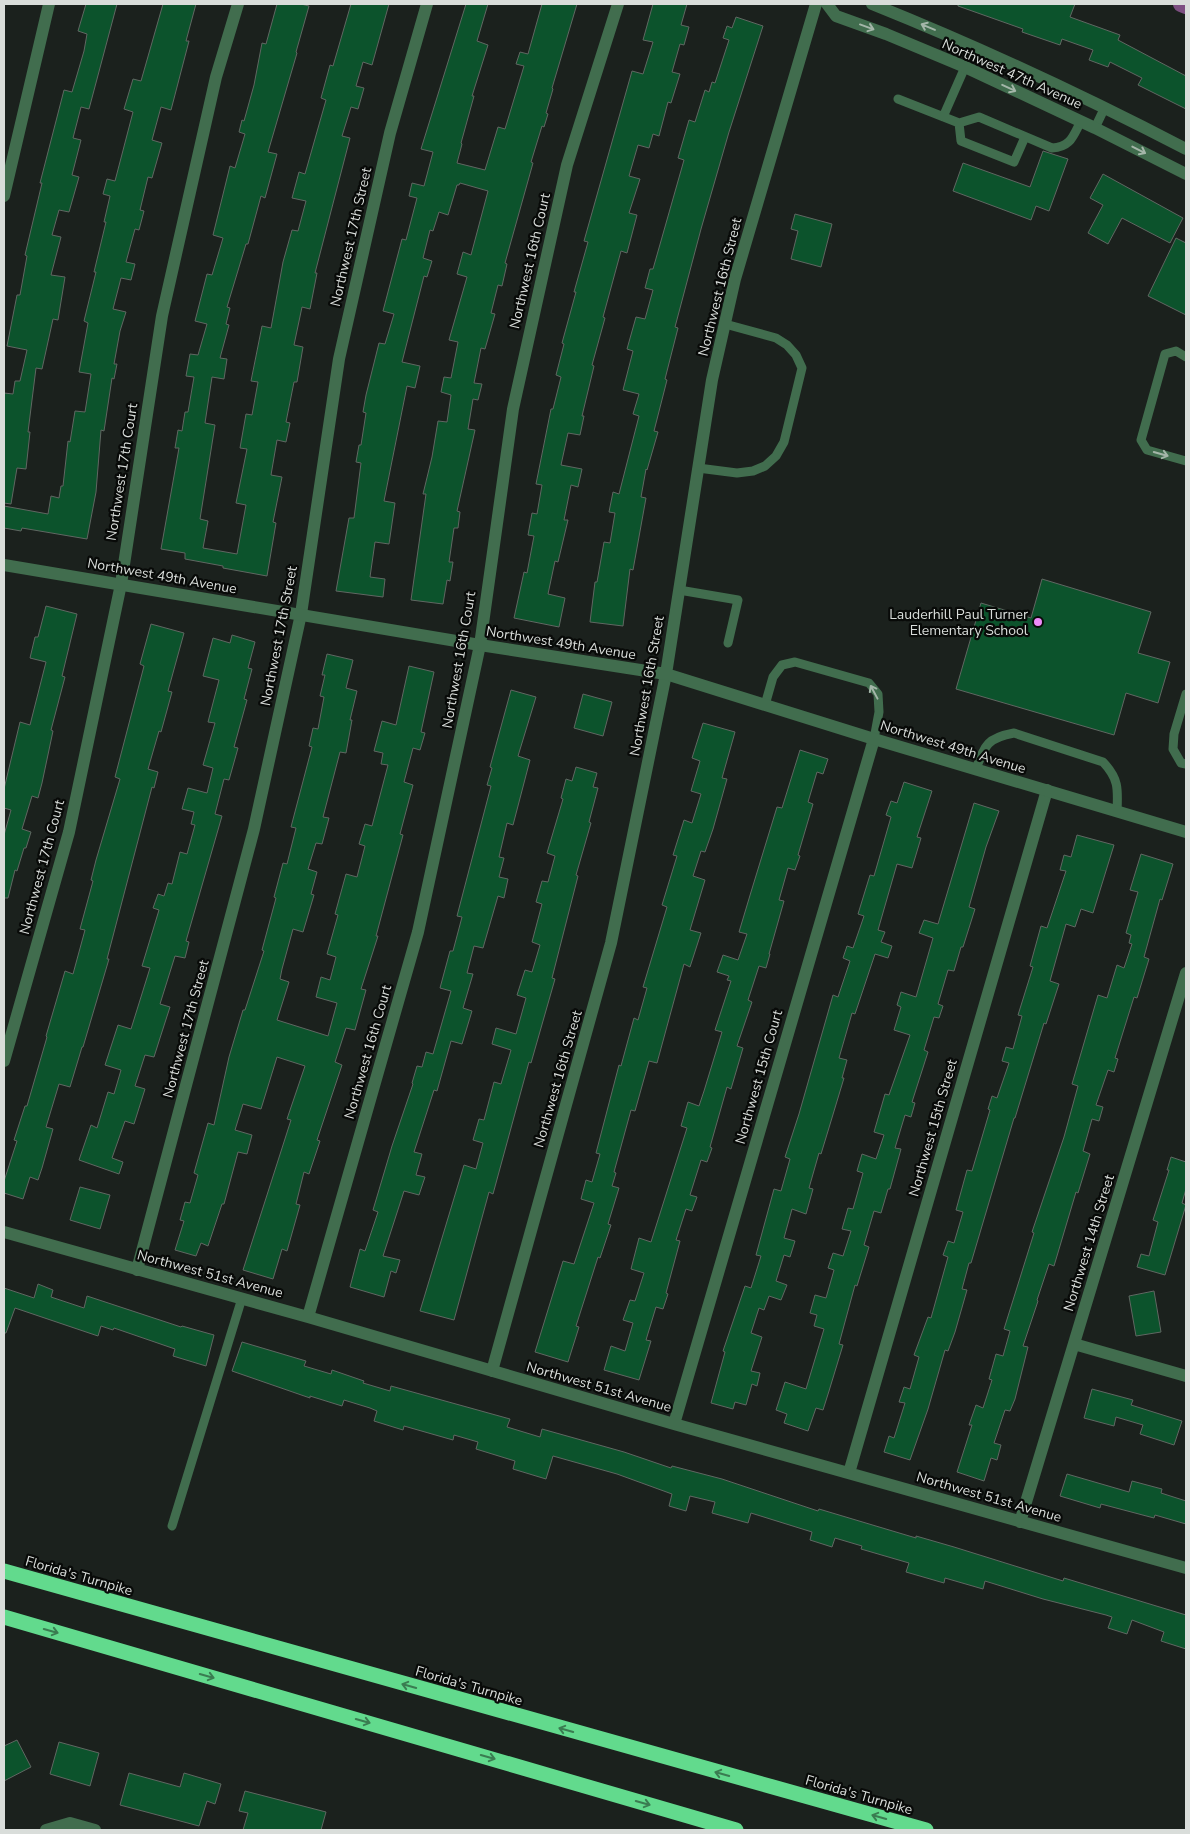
<svg xmlns="http://www.w3.org/2000/svg" width="1190" height="1834" viewBox="0 0 1190 1834" font-family="'Nunito Sans',sans-serif">
	<style>
		.lines { fill: none; stroke-linecap: round; stroke-linejoin: round }
		.canal { stroke: #7d4f81; stroke-width: 16 }
		.building { fill: #0c532c; stroke: #606762 }
		.service { stroke: #416d4e; stroke-width: 9 }
		.minor { stroke: #416d4e; stroke-width: 12 }
		.tertiary { stroke: #416d4e; stroke-width: 12 }
		.motorway { stroke: #62da8d; stroke-width: 15 }
		.oneway { stroke: #a4b6a9 }
		.oneway2 { stroke: #3a7c51 }
		.poi-dot { fill: #ee8bf8; stroke: #080a08; stroke-width: 2 }
		.labels { text-anchor: middle; dominant-baseline: central; stroke-width: 4.5; stroke-linejoin: round; paint-order: stroke }
		.street-label { font-size: 14px; fill: #d9ddda; stroke: #080a08 }
		.poi-label { font-size: 14px; fill: #d9ddda; stroke: #080a08; text-anchor: end }
	</style>
	<rect width="100%" height="100%" fill="#1b211d"/>
	<g class="lines">
		<path class="canal" d="M1181,4l5,2"/>
	</g>
	<path class="building" d="M86,4h31l-28,105 -8,-2 -8,31 8,2 -9,35 7,2 -10,35 -10,-2 -7,25 9,2 -10,38 14,2 -7,43 -5,-1 -11,50 -6,-1 -8,64h2l-4,37 -9,-1 -6,36 -7,-1v-110l9,1 2,-13h5l7,-31 -20,-4 10,-51h3l7,-39 -2,-1 17,-72h-2l24,-93 8,2 12,-41 3,-17 -9,-3z
		M163,4h33l-10,37h3l-18,69 -10,-3 -9,33 10,3 -10,35 -4,-1 -8,33 4,1 -5,19 -4,-1 -9,33 9,2 -4,16 -10,-2 -8,31 13,3 -6,19 -6,33h3l-3,15 -2,-1 -8,53 -3,-1 -5,62 -9,47 -65,-11 -1,3 -17,-3v-22l44,8 3,-18 8,2 2,-12h2l5,-45 2,1 5,-31 10,1 6,-38 -12,-2 9,-49 -4,-2 12,-49h-2l12,-50h-2l6,-26 -7,-2 4,-15 8,2 18,-69 -9,-3 9,-30 8,2z
		M277,4h24l8,2 -13,46 1,1 -29,99 9,2 -12,44 -4,-2 -13,48h-2l-19,63 3,1 -4,16 3,1 -9,33 7,1 -3,20 -12,-2 -7,46 10,2 -15,94 8,2 -5,27 34,6 9,-49 -10,-2 11,-54 -7,-1 6,-34 6,1 6,-33 -7,-1 11,-55 9,2 12,-66 9,-32 6,1 8,-30 -14,-3 7,-26 6,2 21,-74 -5,-2 9,-33 3,1 18,-62h38l-17,61 -9,-3 -7,24 8,2 -6,21 -7,-2 -9,29 8,2 -35,135h2l-7,36 -8,-2 -8,38 9,2 -6,35h-3l-8,40 4,1 -4,19 -9,-2 -6,35 11,2 -9,45 3,1 -9,53 -44,-8v-2l-38,-7v-6l-24,-4 18,-101h-4l3,-18 4,1 3,-19h3l6,-35 -8,-1 4,-22 8,1 9,-31 -12,-3 12,-47 5,1 11,-37 -10,-3 17,-69 5,2 10,-34 -6,-2 3,-12 2,1 10,-36 8,-42 4,1z
		M466,4h22l-11,37 11,4 -16,51h2l-13,47 1,1 -5,19 28,7 13,-43 7,2 19,-63 -8,-2 4,-12 8,2 14,-50h35l-25,84 1,1 -7,24 2,1 -4,13 -2,-1 -11,36 2,1 -28,100 2,1 -5,22 -4,-1 -7,28 4,1 -10,35 -4,-1 -7,35 8,1 -4,16 -5,-1 -5,30 7,1 -18,81 3,1 -2,16h-4l-5,34h4l-3,19 -3,-1 -4,24 -32,-4 15,-106h-3l9,-37 6,-36 9,1 4,-27 -10,-3 3,-15 7,1 7,-36 -9,-2 18,-63 -10,-3 6,-22 8,3 17,-64 -28,-8 -1,2h-2l-9,30 -9,-3 -6,19 -3,-1 -7,28 9,3 -5,16 -3,-1 -22,86 18,4 -5,22 -8,-2 -23,115 11,2 -6,41 -14,-2 -5,35 15,2 -2,18 -47,-6 13,-73h5l7,-55 -5,-1 3,-17h2l5,-32 -3,-1 3,-17 13,-52 6,1 9,-30 -11,-3 19,-72 4,1 11,-42 -8,-2 3,-13 12,3 9,-34 -12,-3z
		M653,4h34l-6,21 8,2 -5,18 -4,-1 -8,28 8,2 -9,29 -3,-1 -9,34 -6,-2 -4,14 -11,-3 -9,31 11,3 -11,34 8,2 -10,38 -6,-2 -18,66 2,1 -13,47 2,1 -12,50h2l-4,19 -12,-2 -7,32 21,4 -4,18 -7,-2 -7,35h4l-10,42 -3,-1 -7,33 17,4 -6,29 -45,-9 10,-46 3,1 7,-37 -6,-1 4,-22 5,1 5,-29 -6,-1 15,-75h2l8,-32 -5,-2 8,-31 -2,-1 14,-51h-2l14,-50 -4,-1 48,-170 11,3 10,-32 -10,-2z
		M958,4h117l-5,13 50,18 -2,5 68,36v33l-48,-24 4,-7 -32,-16 -2,5 -19,-7 4,-10 -31,-11 -2,6 -38,-13 1,-3 -65,-23z
		M736,17l27,9 -34,106 -28,97 -26,98 3,1 -13,51 2,1 -13,51 4,1 -11,38 -1,-1 -5,28 5,1 -13,72 -3,-1 -7,57 -33,-4 5,-40h2l7,-40 6,1 5,-30 -6,-1 4,-20 6,2 20,-78 -6,-2 6,-20 -16,-4 10,-39 -6,-2 9,-32 9,2 8,-29 -8,-2 5,-19h3l31,-109 -6,-2 11,-38 6,2 10,-32 4,2 3,-10 3,1 14,-43 -6,-2 4,-12 5,2z
		M1043,151l25,8 -19,52 -13,-5 -5,14 -78,-29 10,-28 67,24z
		M1103,174l80,44 -13,25 -48,-25 -14,26 -20,-11 15,-28 -13,-7z
		M795,214l37,10 -11,43 -30,-8 7,-28 -7,-2z
		M1176,238l10,5v72l-38,-19z
		M1042,579l109,33 -13,41 32,9 -12,41 -32,-10 -12,42 -158,-46 25,-86 50,15z
		M46,606l31,8 -15,62 3,1 -14,53 2,1 -11,52 -4,15 -6,-2 -10,33 9,3 -5,16h-2l-7,23 -2,-1 -7,28h-4v-63l7,-25 -7,-2v-19l16,-67 10,3 16,-63 -16,-4 5,-21h3z
		M151,624l33,9 -16,58 4,1 -11,40 -2,-1 -11,38 10,3 -4,16 -2,-1 -45,172h2l-26,88h-1l-12,40 -11,-3 -13,43 7,2 -11,39 -4,12 -8,-3 -7,22 -19,-6v-12l13,-40 -3,-1 11,-34h2l20,-69 -1,-1 19,-65 8,3 12,-44 -5,-1 13,-48 -2,-1 5,-20 24,-81 -5,-2 29,-111 -4,-2z
		M232,635l23,7 -7,26 4,1 -8,30 3,1 -13,47 4,1 -9,32 -5,-1 -9,35 7,2 -36,125 3,1 -4,16 -10,-2 -15,48 10,3 -10,31 -6,19 -9,-2 -10,31 10,3 -11,35 -9,-3 -13,37 11,4 -4,12 -40,-14 12,-35 6,3 11,-36 6,2 7,-24 -16,-5 13,-40 13,4 19,-61 -8,-2 17,-56 -6,-2 5,-14 6,2 4,-13 4,1 8,-32 7,2 8,-29 -4,-1 3,-12 -12,-3 6,-21 19,5 6,-25 -10,-3 12,-42 -7,-1 11,-42 -16,-4 10,-38 17,5z
		M327,654l26,6 -7,28 11,3 -7,29h2l-6,33 -6,-1 -17,65 6,1 -7,26 -6,-1 -8,26 9,3 -6,22 3,1 -11,37 -10,-3 -11,40 -2,10 9,3 -12,38 51,16 9,-33 -21,-6 5,-20 9,3 6,-23 -9,-3 11,-39 -3,-1 11,-40 11,3 8,-31 -6,-2 6,-20 7,2 16,-61 -7,-1 2,-11 -9,-2 8,-30 14,4 13,-59 25,6 -13,60 4,1 -5,17 -7,-2 -9,34 9,3 -13,49 3,1 -27,101h2l-17,53 5,1 -11,40 -9,-2 -11,34 7,3 -25,75 3,1 -11,33 -5,-2 -8,32 4,1 -13,46 -5,-2 -9,30 -30,-9 48,-150 -4,-1 18,-53 -28,-9 -16,52 -18,-5 -8,26 17,5 -5,19 -9,-2 -14,52h-2l-14,42 -7,-3 -5,13 -21,-6 9,-29 -4,-1 5,-18 5,1 8,-28 -4,-2 14,-50 6,2 15,-68 14,-47h2l19,-59 -2,-1 14,-52 -2,-1 9,-34 4,1 9,-36 -5,-1 21,-80 -3,-1 4,-18 5,1 6,-32 -4,-1 5,-21h-3z
		M511,690l25,7 -18,59 12,4 -17,65 -6,-2 -8,34 5,1 -5,19 9,2 -4,19 -6,-2 -15,52 -9,-2 -7,27 6,1 -10,34 9,3 -10,33 -11,-3 -14,50 -3,-1 -20,62 8,2 -6,21 9,2 -6,18 -15,-4 -21,65 17,4 -4,13 -5,-2 -7,26 -34,-10 10,-38 5,2 13,-39 -5,-2 19,-64 21,-62 -1,-1 5,-17 5,1 4,-15 7,2 18,-63 -11,-3 10,-37h3l9,-34 -5,-1 34,-130 -4,-1 5,-17 -2,-1z
		M583,694l29,8 -9,34 -29,-8z
		M703,723l32,9 -13,46 5,1 -14,50 -8,23 -4,-1 -8,25 12,4 -15,50 11,3 -11,34 -6,-3 -27,99 -8,-2 -14,50 -4,-1 -17,62 2,1 -4,13 7,2 -11,36 3,1 -11,33 -2,-1 -22,69 3,1 -11,35 -33,-10 28,-91 11,3 20,-61 -13,-4 5,-19 6,2 8,-28 -4,-1 23,-88 2,1 13,-48 4,2 9,-32 -4,-1 24,-80 -5,-2 15,-49 -4,-1 11,-35 8,3 9,-29 -10,-3 9,-30 -8,-3z
		M800,750l28,9 -5,15 -6,-2 -9,30 5,2 -15,51 2,1 -5,14 -7,-2 -9,32 5,1 -15,53h1l-4,14 -7,-2 -11,34 4,2 -15,44 6,2 -12,41 -4,-2 -17,60 2,1 -5,14 -6,-2 -11,35 7,2 -5,14 -6,-2 -10,31 4,1 -14,52 2,1 -5,15 -7,-2 -10,33 5,1 -12,39 -35,-10 7,-24 14,5 8,-28 -10,-3 7,-20 5,1 9,-28 -13,-4 8,-31 12,4 36,-114 -6,-2 7,-24 11,4 5,-15 18,-59 -7,-2 16,-49 -4,-1 2,-4 -12,-4 6,-17 15,5 9,-26 -8,-2 12,-40 26,-85 5,1z
		M576,767l21,6 -4,14 5,1 -9,34 2,1 -15,52 2,1 -26,102 3,1 -24,84 -2,-1 -36,132 -4,-2 -35,128 -34,-9 44,-146 12,4 7,-26 -10,-3 6,-21 5,1 10,-38 7,2 10,-34 -19,-6 4,-16 20,6 10,-36 -9,-3 8,-25 7,2 8,-27 -8,-3 10,-38 -6,-2 6,-21 6,1 7,-26 -8,-3 16,-54 -2,-1 5,-19 6,2z
		M904,782l28,9 -15,46 4,1 -9,30 -15,-4 -19,66 7,2 -4,10 11,4 -4,12 -13,-4 -20,60 -3,-1 -13,45 8,2 -5,18h2l-16,53 -7,23 -2,-1 -10,35 4,1 -7,25 -14,-5 -8,29 11,3 -5,16 -6,-2 -8,26 11,4 -6,15 -12,-4 -5,14 -5,-2 -8,25 11,4 -11,34 9,2 -3,13 -5,-2 -6,21 -11,-3 -2,7 -22,-6 14,-51 -2,-1 22,-65 6,2 10,-32 -5,-1 18,-66 7,2 9,-32 -5,-2 14,-43 34,-119 5,2 12,-36 -7,-3 4,-12 6,2 11,-32 -6,-2 12,-39 4,1 17,-59 -5,-2 5,-14 6,2z
		M974,803l25,8 -13,36 -17,60 6,2 -12,38h-2l-7,24 -6,-1 -10,34 5,2 -4,12 -5,-1 -10,33 4,2 -16,50 3,1 -4,14 -6,-2 -10,33 6,1 -11,40h-2l-7,24 -7,-2 -10,34 5,2 -12,39 -2,-1 -16,59 4,1 -14,46 -6,19 -7,-2 -8,23 -24,-8 3,-9 -11,-4 9,-28 21,7 18,-60 -10,-3 3,-11 -7,-2 5,-18 11,3 8,-28 -6,-2 5,-15 10,3 8,-25 -9,-2 6,-21 5,1 10,-36 -6,-2 5,-17 14,5 8,-24 -10,-3 11,-38 4,1 21,-60 -16,-5 7,-23 -4,-2 4,-13 15,5 17,-59 -14,-5 5,-13 14,4z
		M1077,835l37,10 -21,68 -12,-4 -6,18 -9,-3 -16,57 9,3 -13,40 -2,-1 -29,95h-1l-43,145h-2l-7,26 5,1 -12,42 -7,19 -3,-1 -17,59 -18,51 -26,-8 5,-16 5,2 11,-35 -6,-1 5,-15 6,2 9,-32 -5,-2 14,-38 3,1 17,-61 -5,-2 5,-14 6,2 9,-31 -7,-2 11,-40 5,1 18,-61 -2,-1 4,-13 5,2 12,-35 -7,-2 4,-14 7,2 9,-33 -4,-1 15,-48 -3,-1 11,-40 6,2 19,-57 -6,-1 4,-15 7,2z
		M1141,854l32,10 -11,36 -2,-1 -16,58 5,2 -12,39 -3,-1 -19,61 3,1 -4,13 -6,-2 -12,35 7,2 -4,14 -7,-2 -9,32 7,3 -12,39 -2,-1 -22,74 -5,-2 -12,36 1,1 -15,45 5,1 -13,52 -5,12 -5,-1 -11,33 7,2 -4,15 -6,-2 -7,23 -27,-9 15,-47h-3l7,-20 7,3 9,-28 -3,-1 7,-25 7,2 7,-25 -6,-2 30,-96 -2,-1 32,-95 14,-51 -6,-2 26,-89 9,3 10,-33 7,3 8,-24 -3,-1 2,-8 -5,-2 12,-41 -8,-2z
		M1171,1157l15,5v27l-4,14 4,2 -21,70 -28,-8 4,-13 8,2 9,-34 -5,-2 16,-50h-2z
		M80,1187l30,8 -10,34 -30,-9z
		M38,1284l15,6 -2,7 33,11 3,-12 94,31 1,-1 32,9 -8,31 -33,-10 2,-7 -61,-21 -1,2 -12,-4 -3,10 -83,-28 -9,25h-2v-45l30,10z
		M1154,1291l7,41 -25,4 -7,-40z
		M242,1342l64,19 -2,5 27,8 1,-4 32,11 -1,2 27,8 1,-5 119,33 -3,8 33,10 2,-8 82,23 47,16 1,-2 50,13 96,32 1,-2 97,29v-2l38,11 109,34 1,-3 122,37v34l-25,-8 3,-9 -32,-12 -5,14 -19,-6 4,-11 -6,-2 -63,-16 -58,-18 -2,8 -38,-11 -1,5 -38,-11 3,-9 -48,-14 1,-3 -27,-8 -3,9 -22,-7 2,-8 -61,-19 -3,10 -36,-10 3,-11 -25,-6 -4,15 -17,-5 3,-12 -55,-20 -64,-18 -7,23 -33,-10 2,-8 -39,-12 2,-7 -24,-7 -1,5 -49,-14 -1,4 -29,-9 3,-10 -7,-3 -26,-8 -2,6 -32,-10v2l-78,-27z
		M1092,1389l41,11 -2,5 51,16 -8,24 -34,-11 3,-9 -27,-8 -2,9 -30,-8z
		M1067,1474l62,18 3,-11 30,8 -1,4 25,8v23l-31,-9 -1,3 -53,-14 -1,4 -40,-12z
		M17,1740l14,27 -27,14v-35z
		M59,1742l40,11 -9,33 -40,-12z
		M129,1773l51,14 4,-14 37,11 -6,20 -8,-3 -8,25 -79,-21z
		M245,1791l81,21 -5,18h-78l5,-17 -9,-2z"/>
	<g class="lines">
		<path class="service" d="M898,99l61,24 2,18 53,21 11,-25
			M943,117l22,-50
			M959,123l20,-6 73,31c19,-1 21,-12 29,-27
			M1095,128l10,-21
			M1186,357l-10,-6 -11,3 -24,86 6,10 39,11
			M698,468l39,5 16,-2 12,-5 11,-10 8,-14 18,-74 -6,-13 -9,-10 -11,-7 -51,-14
			M679,590l59,10 -10,43
			M1186,694l-12,40 -1,15 8,14 5,1
			M765,705l8,-28 9,-12 13,-3 74,21 9,11 1,18 -5,27
			M976,769c9,-24 11,-31 38,-36l89,29c16,17 15,27 14,49
			M172,1526l70,-228"/>
		<path class="minor" d="M4,196l45,-192
			M4,1061l65,-229 52,-248 41,-268 54,-239 22,-73
			M4,1232l304,85 366,107 512,144
			M137,1270l117,-441 47,-215 38,-255 51,-226 37,-129
			M308,1317l110,-385 62,-287 33,-236 54,-244 51,-161
			M1074,1344l112,32
			M492,1371l119,-428 55,-269
			M674,1424l200,-685
			M849,1473l198,-683
			M1020,1522l166,-549
			M46,1830l24,-7 25,7"/>
		<path class="tertiary" d="M827,4l9,12 50,18 79,33 130,61 91,46
			M872,4c107,43 212,92 314,145
			M4,565l476,80 186,29 208,65 312,93
			M666,674l46,-294 23,-101 81,-275"/>
		<path class="motorway" d="M4,1571l922,259
			M4,1617l732,213"/>
	</g>
	<defs><path id="oneway-shaft" d="M-6 0H5M1.5-3L5.5 0L1.5 3" fill="none" stroke-width="1.6" stroke-linecap="round" stroke-linejoin="round" transform="scale(1.25)"/></defs>
	<g class="oneway">
		<use href="#oneway-shaft" transform="translate(867 27) rotate(20)"/>
		<use href="#oneway-shaft" transform="translate(928 27) rotate(-157)"/>
		<use href="#oneway-shaft" transform="translate(1009 88) rotate(25)"/>
		<use href="#oneway-shaft" transform="translate(1139 150) rotate(27)"/>
		<use href="#oneway-shaft" transform="translate(1161 454) rotate(16)"/>
		<use href="#oneway-shaft" transform="translate(874 692) rotate(-118)"/>
	</g>
	<g class="oneway2">
		<use href="#oneway-shaft" transform="translate(51 1631) rotate(16)"/>
		<use href="#oneway-shaft" transform="translate(207 1676) rotate(16)"/>
		<use href="#oneway-shaft" transform="translate(409 1686) rotate(-164)"/>
		<use href="#oneway-shaft" transform="translate(363 1721) rotate(16)"/>
		<use href="#oneway-shaft" transform="translate(566 1730) rotate(-164)"/>
		<use href="#oneway-shaft" transform="translate(488 1757) rotate(16)"/>
		<use href="#oneway-shaft" transform="translate(722 1774) rotate(-164)"/>
		<use href="#oneway-shaft" transform="translate(643 1803) rotate(16)"/>
		<use href="#oneway-shaft" transform="translate(879 1817) rotate(-164)"/>
	</g>
	<circle class="poi-dot" cx="1038" cy="622" r="5"/>
	<g class="labels">
		<g class="street-label">
			<text transform="translate(1012 74) rotate(24)">Northwest 47th Avenue</text>
			<text transform="translate(351 237) rotate(-77)">Northwest 17th Street</text>
			<text transform="translate(530 261) rotate(-77)">Northwest 16th Court</text>
			<text transform="translate(720 287) rotate(-76)">Northwest 16th Street</text>
			<text transform="translate(122 472) rotate(-81)">Northwest 17th Court</text>
			<text transform="translate(162 576) rotate(10)">Northwest 49th Avenue</text>
			<text transform="translate(279 636) rotate(-79)">Northwest 17th Street</text>
			<text transform="translate(561 643) rotate(9)">Northwest 49th Avenue</text>
			<text transform="translate(459 660) rotate(-80)">Northwest 16th Court</text>
			<text transform="translate(647 686) rotate(-80)">Northwest 16th Street</text>
			<text transform="translate(953 747) rotate(17)">Northwest 49th Avenue</text>
			<text transform="translate(42 867) rotate(-75)">Northwest 17th Court</text>
			<text transform="translate(186 1029) rotate(-75)">Northwest 17th Street</text>
			<text transform="translate(368 1052) rotate(-74)">Northwest 16th Court</text>
			<text transform="translate(759 1077) rotate(-74)">Northwest 15th Court</text>
			<text transform="translate(558 1079) rotate(-74)">Northwest 16th Street</text>
			<text transform="translate(933 1128) rotate(-74)">Northwest 15th Street</text>
			<text transform="translate(1089 1243) rotate(-73)">Northwest 14th Street</text>
			<text transform="translate(210 1274) rotate(15)">Northwest 51st Avenue</text>
			<text transform="translate(599 1387) rotate(16)">Northwest 51st Avenue</text>
			<text transform="translate(989 1497) rotate(16)">Northwest 51st Avenue</text>
			<text transform="translate(79 1576) rotate(16)">Florida's Turnpike</text>
			<text transform="translate(469 1686) rotate(16)">Florida's Turnpike</text>
			<text transform="translate(859 1795) rotate(16)">Florida's Turnpike</text>
		</g>
		<g class="poi-label">
			<text x="1028" y="614">Lauderhill Paul Turner<tspan x="1028" dy="16">Elementary School</tspan></text>
		</g>
	</g>
	<rect width="1190" height="1834" fill="none" stroke="#d9ddda" stroke-width="10"/>
</svg>
